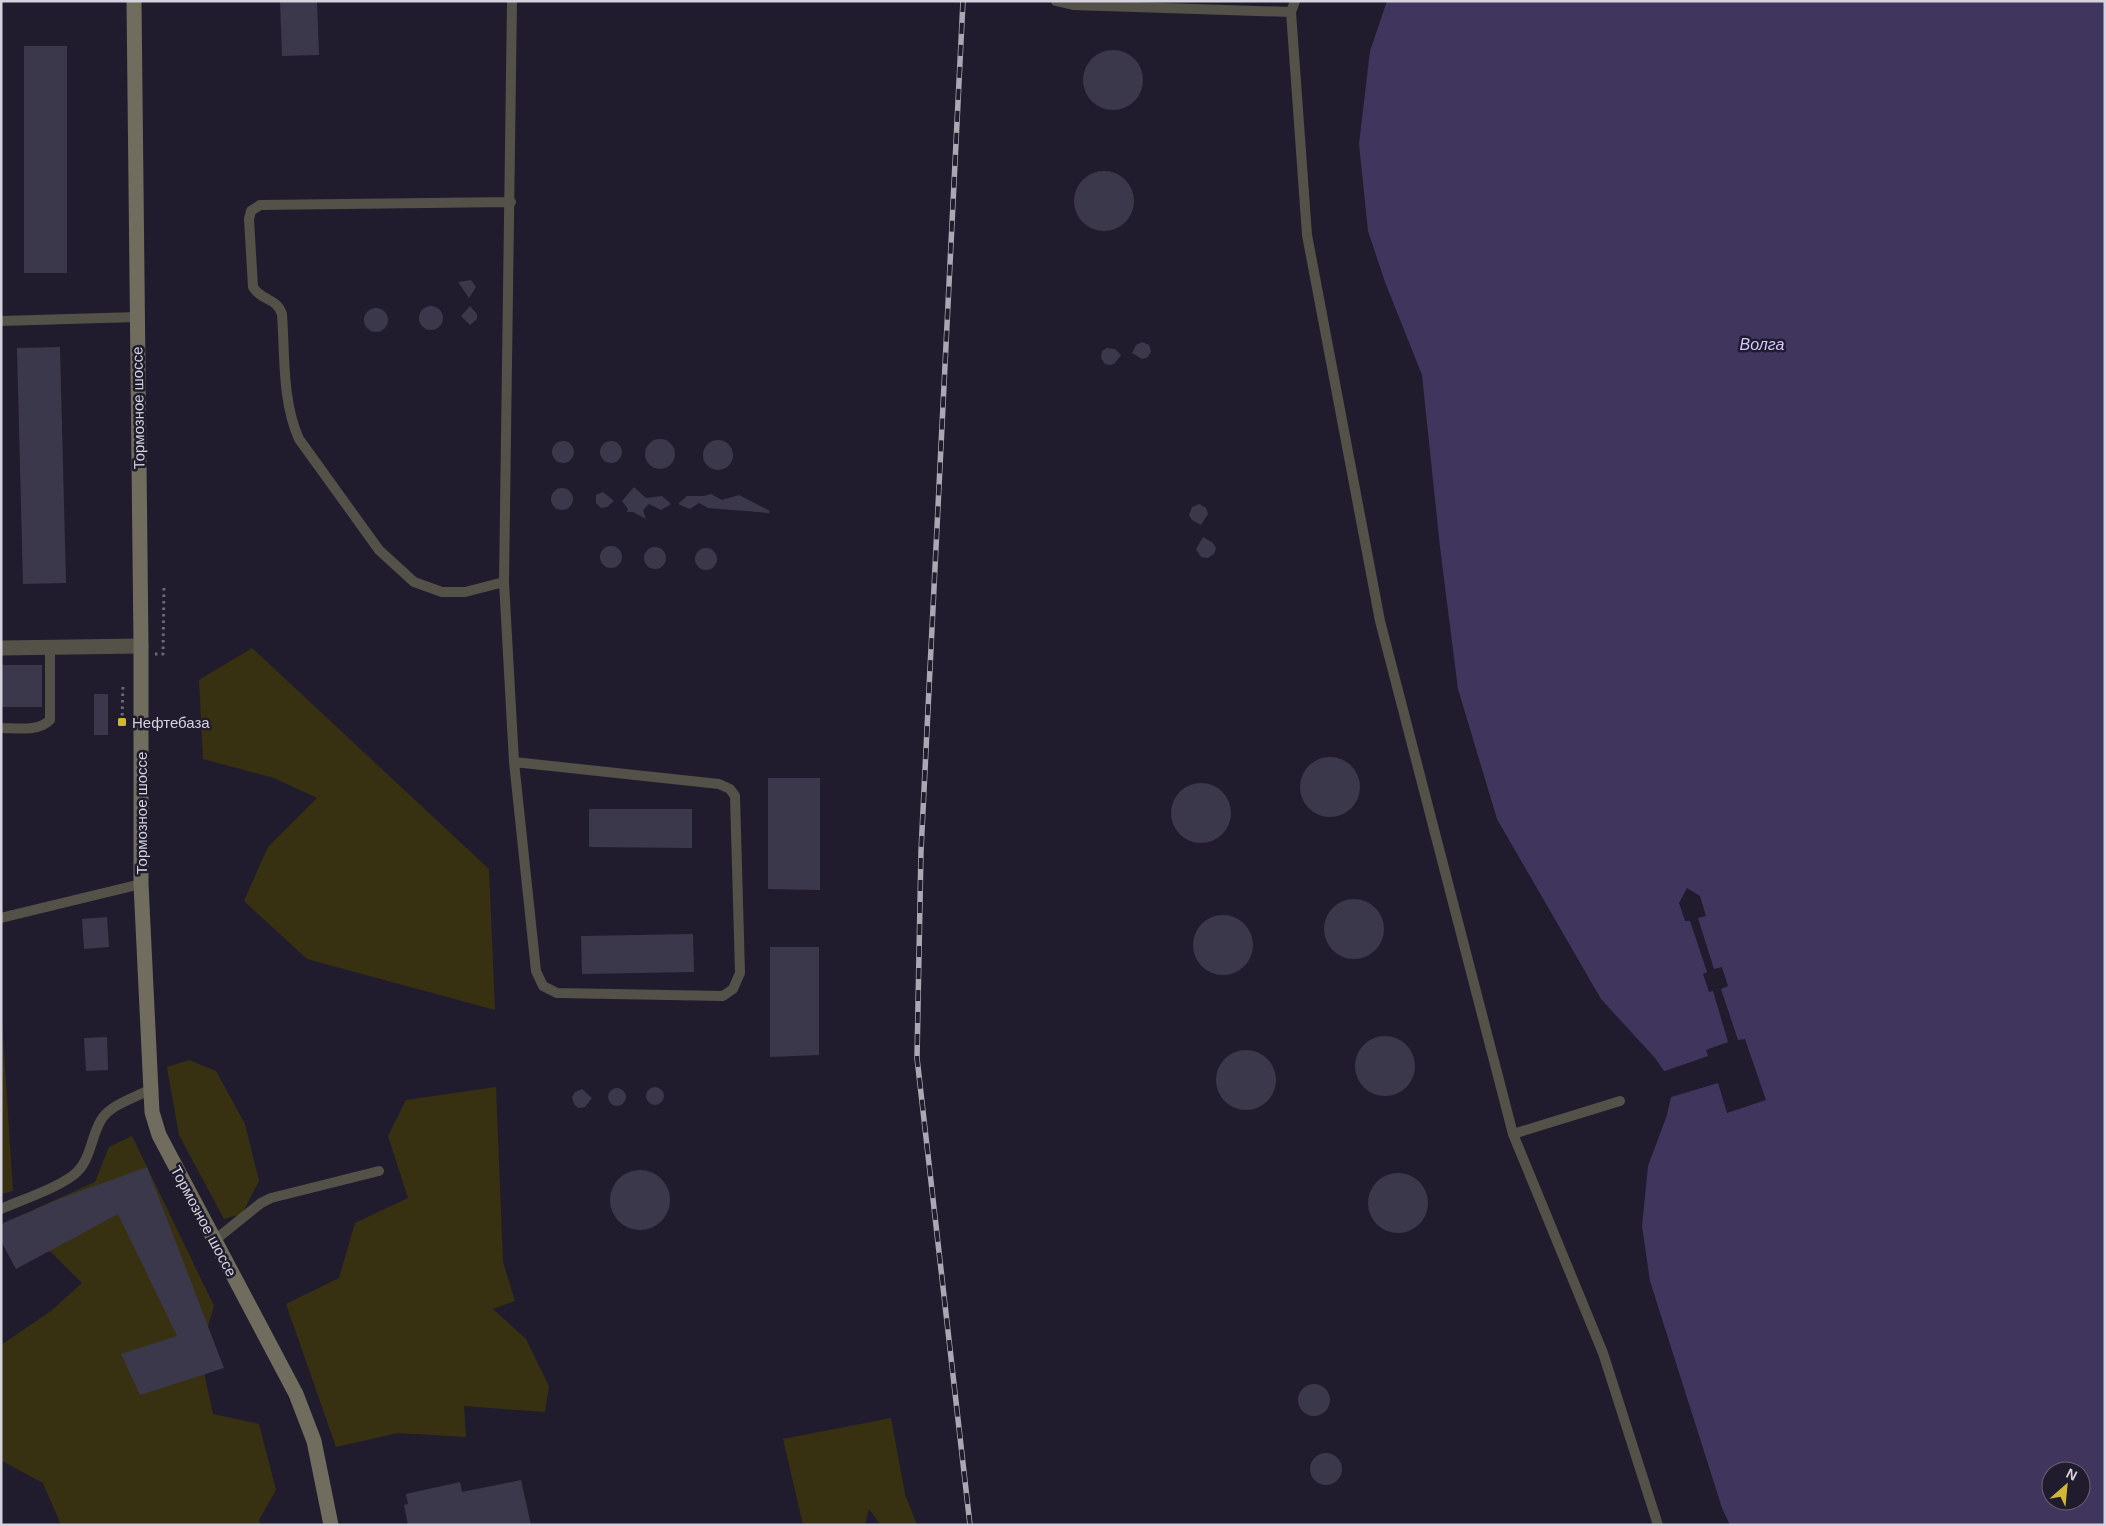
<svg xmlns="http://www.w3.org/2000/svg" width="2106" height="1526" viewBox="0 0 2106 1526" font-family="Arial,sans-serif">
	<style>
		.green { fill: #383111 }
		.water { fill: #40365d; fill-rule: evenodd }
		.pier { fill: #201c2d }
		.building { fill: #3c384b }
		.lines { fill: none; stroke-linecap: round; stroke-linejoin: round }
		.path { stroke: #6b6877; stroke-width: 3; stroke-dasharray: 2.5 4; stroke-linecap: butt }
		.lane { stroke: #535148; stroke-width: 10 }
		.street { stroke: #535148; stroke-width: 15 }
		.secondary { stroke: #706d5f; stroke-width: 15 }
		.rail-casing { stroke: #aba8b4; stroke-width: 5.5 }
		.rail { stroke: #201c2d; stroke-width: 4; stroke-dasharray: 11; stroke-linecap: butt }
		.poi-dot { fill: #d1b736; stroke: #201c2d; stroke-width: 2 }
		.labels { text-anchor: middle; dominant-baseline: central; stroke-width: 5; stroke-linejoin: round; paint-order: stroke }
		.street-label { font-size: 15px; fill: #d5d3de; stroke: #201c2d }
		.poi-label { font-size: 15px; fill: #d5d3de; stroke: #201c2d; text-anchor: start }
		.water-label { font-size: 16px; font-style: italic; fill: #d3c8ff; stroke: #201c2d }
	</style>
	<rect width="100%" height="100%" fill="#201c2d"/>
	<path class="green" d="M252,648l237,221 6,141 -188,-51 -63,-58 24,-54 49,-49 -43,-20 -71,-19 -4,-79z
		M1,1007l12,184 -12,3z
		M189,1060l27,11 29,53 14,57 -17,33 -18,5 -45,-84 -12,-68z
		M496,1087l7,175 12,39 -22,8 33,30 23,47 -4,26 -81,-6 2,31 -68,-4 -62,14 -50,-143 53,-26 16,-55 53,-25 -20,-62 18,-36z
		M132,1136l82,170 -14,48 13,60 46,10 17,66 -17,30 2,5h-200l-18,-42 -41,-22 -1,-116 50,-34 31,-28 -30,-30 -29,-18 12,-26 60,-27 14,-35z
		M891,1418l14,76 12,31h-36l-12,-16 -4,16h-62l-20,-86z"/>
	<path class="water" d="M1387,1h718v1524h-375l-8,-17 -72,-227 -8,-55 6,-60 19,-51 4,-18 -7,-26 -9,-13 -54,-59 -104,-180 -39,-130 -18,-142 -18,-172 -37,-93 -17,-51 -9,-87 11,-93zM2051,1471h30v30h-30z"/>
	<path class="pier" d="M1687,888l13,8 6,20 -8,2 16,51 8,-2 6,19 -7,3 17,51 7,-1 21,61 -39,13 -9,-30 -50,15 -6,-26 46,-16 -2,-6 22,-8 -15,-51 -4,1 -6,-18 4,-2 -17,-51h-5l-6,-18z"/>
	<path class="building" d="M280,1h37l2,54 -37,1z
		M24,46h43v227h-43z
		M1083 80a30 30 0 1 1 60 0a30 30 0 1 1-60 0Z
		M1074 201a30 30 0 1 1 60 0a30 30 0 1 1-60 0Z
		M471,280l5,7 -7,11 -11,-16z
		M470,306l7,8v5l-7,6 -9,-9z
		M419 318a12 12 0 1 1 24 0a12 12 0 1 1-24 0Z
		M364 320a12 12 0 1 1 24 0a12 12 0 1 1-24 0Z
		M1142,342l7,3 2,6 -3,6 -6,2 -10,-6 4,-8z
		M60,347l6,236 -43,1 -6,-236z
		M1107,348l8,1 6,6 -6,8 -4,2 -6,-1 -4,-6 1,-7z
		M645 454a15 15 0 1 1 30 0a15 15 0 1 1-30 0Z
		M703 455a15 15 0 1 1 30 0a15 15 0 1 1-30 0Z
		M600 452a11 11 0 1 1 22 0a11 11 0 1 1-22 0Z
		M552 452a11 11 0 1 1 22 0a11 11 0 1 1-22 0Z
		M634,487l12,11 16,-2 9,8 -10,6 -12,-6 -6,6 3,9 -13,-7h-6l1,-3 -6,-8z
		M551 499a11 11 0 1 1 22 0a11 11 0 1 1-22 0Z
		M603,492l11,9 -7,6 -6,1 -5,-5v-8z
		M711,494l11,6 17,-5 31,16 -1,2 -61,-5 -9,-5 -9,6 -12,-5 9,-8h17z
		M1199,504l7,4 2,6 -7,11 -9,-5 -3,-5 3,-8z
		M1203,537l10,6 3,5 -2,6 -6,4 -7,-1 -5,-8z
		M600 557a11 11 0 1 1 22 0a11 11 0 1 1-22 0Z
		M644 558a11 11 0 1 1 22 0a11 11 0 1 1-22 0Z
		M695 559a11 11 0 1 1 22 0a11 11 0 1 1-22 0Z
		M1,665h41v42h-41z
		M94,694h14v41h-14z
		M1300 787a30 30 0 1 1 60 0a30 30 0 1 1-60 0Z
		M768,778h52v112l-52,-1z
		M1171 813a30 30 0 1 1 60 0a30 30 0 1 1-60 0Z
		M589,809h103v39l-103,-1z
		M1324 929a30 30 0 1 1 60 0a30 30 0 1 1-60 0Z
		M1193 945a30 30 0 1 1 60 0a30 30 0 1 1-60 0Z
		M107,917l2,30 -25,2 -2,-30z
		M693,934l1,38 -112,2 -1,-38z
		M770,947h49v108l-49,2z
		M1355 1066a30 30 0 1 1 60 0a30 30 0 1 1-60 0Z
		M107,1037l1,33 -22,1 -2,-33z
		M1216 1080a30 30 0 1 1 60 0a30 30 0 1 1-60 0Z
		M646 1096a9 9 0 1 1 18 0a9 9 0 1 1-18 0Z
		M608 1097a9 9 0 1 1 18 0a9 9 0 1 1-18 0Z
		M582,1089l10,9 -7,9 -7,1 -4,-4 -2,-7 3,-5z
		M147,1167l77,201 -84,27 -19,-41 56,-18 -59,-122 -102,55 -15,-28v-17l58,-25z
		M610 1200a30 30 0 1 1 60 0a30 30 0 1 1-60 0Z
		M1368 1203a30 30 0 1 1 60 0a30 30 0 1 1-60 0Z
		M1298 1400a16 16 0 1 1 32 0a16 16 0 1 1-32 0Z
		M1310 1469a16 16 0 1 1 32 0a16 16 0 1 1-32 0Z
		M521,1480l10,45h-123l-4,-20 4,-1 -2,-10 54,-12 2,10z"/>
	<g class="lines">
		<path class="path" d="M155,654h8l1,-69
			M122,722l1,-39"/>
		<path class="lane" d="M512,1l-8,581 10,180 22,209 7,15 14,7 166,3 10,-7 7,-16 -5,-177 -5,-7 -11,-5 -205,-22
			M1056,1l17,4 218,7
			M1295,1l-4,11 16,223 73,386 133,513 107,-33
			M1,321l136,-4
			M504,582l-39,10h-23l-28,-10 -35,-32 -80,-111c-17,-38 -14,-84 -17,-125 -6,-17 -21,-13 -29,-27l-4,-68 2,-8 9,-6 251,-3
			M1,728c16,0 37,4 49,-8v-71
			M1,918l140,-34
			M1513,1134l90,219 55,172
			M1,1209c20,-9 62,-23 76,-37 14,-14 14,-35 24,-52 9,-15 33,-22 48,-30
			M215,1240l46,-37 10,-5 108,-27"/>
		<path class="street" d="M1,648l140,-2"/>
		<path class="secondary" d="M134,1l7,645v238l11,228 7,23 137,259 18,47 17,84"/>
		<defs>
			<path id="rail" d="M963,1l-42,850 -4,207 53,467"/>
		</defs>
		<use href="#rail" class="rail-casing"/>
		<use href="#rail" class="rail"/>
	</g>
	<rect class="poi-dot" x="117" y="717" width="10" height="10" rx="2.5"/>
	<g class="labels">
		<g class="street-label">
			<text transform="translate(138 408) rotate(-91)">Тормозное шоссе</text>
			<text transform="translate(141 813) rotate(-90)">Тормозное шоссе</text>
			<text transform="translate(204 1221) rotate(62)">Тормозное шоссе</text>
		</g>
		<g class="poi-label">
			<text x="132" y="722">Нефтебаза</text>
		</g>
		<g class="water-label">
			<text x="1762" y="344">Волга</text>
		</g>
	</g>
	<rect width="2106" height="1526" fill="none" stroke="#d5d3de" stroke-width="5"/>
	<g transform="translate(2066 1486) rotate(27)"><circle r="24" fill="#201c2d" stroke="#686574"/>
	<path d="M0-4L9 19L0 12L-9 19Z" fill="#d1b736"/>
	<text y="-8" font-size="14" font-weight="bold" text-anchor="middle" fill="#d5d3de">N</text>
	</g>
</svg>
